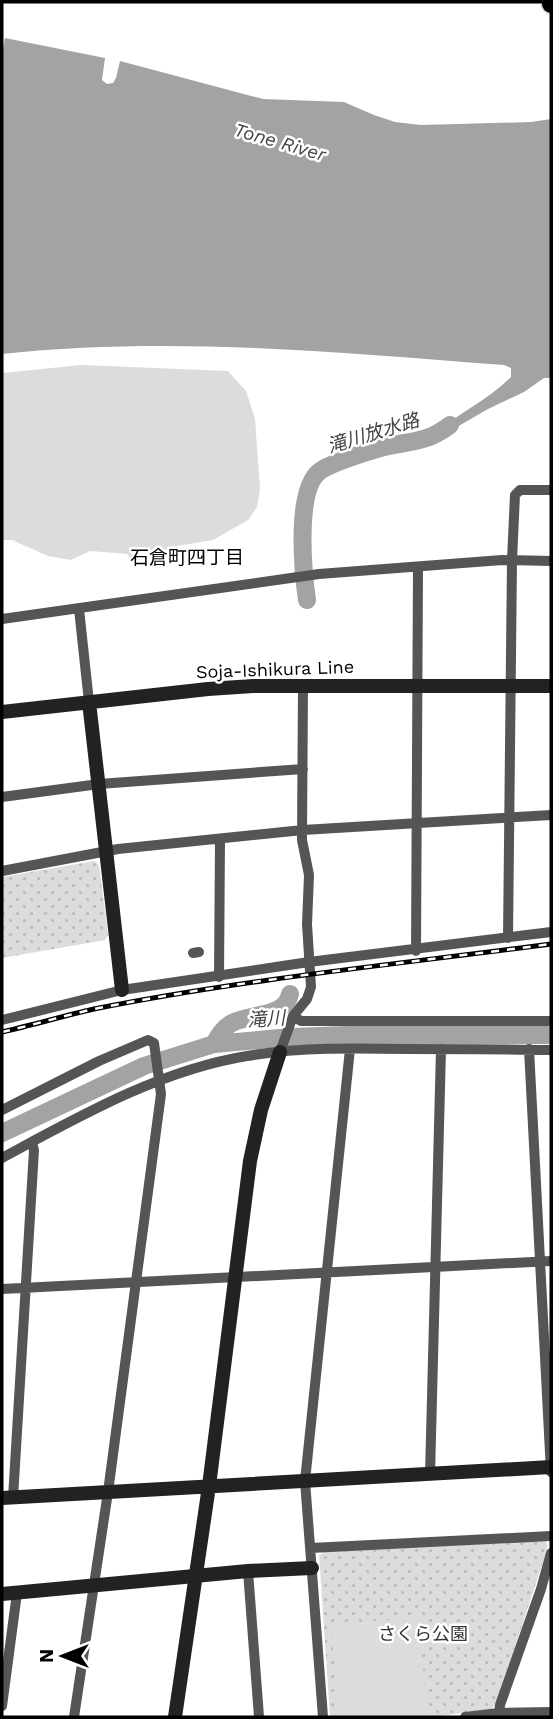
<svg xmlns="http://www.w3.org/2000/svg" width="553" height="1719" viewBox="0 0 553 1719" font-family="'Work Sans','Noto Sans JP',sans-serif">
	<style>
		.park { fill: url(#park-dots) }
		.garden { fill: #dcdcdc }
		.water { fill: #a3a3a3 }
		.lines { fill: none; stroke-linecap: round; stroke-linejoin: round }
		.river { stroke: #a3a3a3; stroke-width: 18 }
		.highway-casing { stroke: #dbdbdb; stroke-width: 21 }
		.street { stroke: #555; stroke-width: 10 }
		.secondary { stroke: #222; stroke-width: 14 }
		.highway { stroke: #000; stroke-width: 18 }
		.rail-casing { stroke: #000; stroke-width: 5 }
		.rail { stroke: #fff; stroke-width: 2.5; stroke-dasharray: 8; stroke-linecap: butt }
		.labels { text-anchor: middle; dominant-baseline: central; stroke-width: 5; stroke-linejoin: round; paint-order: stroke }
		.street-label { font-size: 18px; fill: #000; stroke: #fff }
		.park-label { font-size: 18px; fill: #333; stroke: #fff }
		.water-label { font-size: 19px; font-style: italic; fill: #444; stroke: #fff }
		.neighbourhood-label { font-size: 19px; fill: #000; stroke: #fff }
	</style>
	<defs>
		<pattern id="park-dots" width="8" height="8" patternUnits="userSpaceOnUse" patternTransform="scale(1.75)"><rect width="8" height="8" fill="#dcdcdc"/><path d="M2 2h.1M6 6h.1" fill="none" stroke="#bbb" stroke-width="1.8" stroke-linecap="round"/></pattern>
	</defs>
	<rect width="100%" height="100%" fill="#fff"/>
	<path class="park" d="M94,861l5,4 9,70 -3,5 -103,18v-81z
		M545,1541l3,4 -3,11 -49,148 -5,5 -58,8h-103l-11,-162 6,-3z"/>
	<path class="garden" d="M81,365l147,6 18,20 9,28 5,70 -3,18 -9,13 -35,20 -36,6 -32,13 -15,2 -2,-7 -38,-3 -19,9 -23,-4 -36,-16h-10v-167z
		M419,1618l8,96 -84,3 -5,-5 -7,-88z"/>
	<path class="water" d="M5,38l100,20 -3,22 5,4 6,-1 3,-5 4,-17 143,38 81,3 30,13 21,7 26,3 110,-3 20,-3v259h-7l-20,14 -36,17 -50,29 -7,-1c25,-23 56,-36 80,-60v-9l-7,-3c-166,-13 -336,-29 -502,-11v-298z"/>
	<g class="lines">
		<path class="river" d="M307,600c-4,-28 -12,-111 13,-129 11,-8 46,-19 60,-23 17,-5 36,-5 52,-12 6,-3 13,-7 18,-11
			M214,1044c5,-9 9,-16 18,-21 19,-10 53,-5 58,-29
			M2,1133l142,-67 70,-22 77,-7 55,-2h205"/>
		<defs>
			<path id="highway" d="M551,2v2"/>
		</defs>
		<use href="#highway" class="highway-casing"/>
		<path class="street" d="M79,609l10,93
			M2,619l317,-45 183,-14 49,1
			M2,797l97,-13 204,-15
			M2,871l116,-22 185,-19 248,-15
			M508,938l4,-378 3,-65 5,-5h31
			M416,951l2,-384
			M193,953l6,-1
			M219,977l1,-138
			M293,1016l8,5h250
			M2,1020l120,-30 187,-28 242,-30
			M529,1049l22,423
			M280,1052l13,-36 14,-17 4,-12 -4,-63 2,-49 -7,-35 1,-155
			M2,1110l97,-49 49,-21 6,3 7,51 -53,398 -34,225
			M2,1158c76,-41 158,-88 245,-102 53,-9 107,-8 160,-7 48,0 96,0 144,1
			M2,1289l549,-28
			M430,1475l11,-426
			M13,1498l21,-348 -2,-7
			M311,1548l240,-12
			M248,1571l11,146
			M2,1706l15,-113
			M499,1713l1,-8 41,-116 10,-36
			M323,1717l-18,-236 45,-432
			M465,1717l34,-4 52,-1"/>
		<path class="secondary" d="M89,702l33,288
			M2,712l206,-23 45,-3h298
			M2,1498l549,-31
			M2,1594l246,-23 64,-3
			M175,1717l34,-231 41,-325 11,-51 19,-58"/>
		<use href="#highway" class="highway"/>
		<defs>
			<path id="rail" d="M2,1032c31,-7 61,-16 92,-23 151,-30 305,-45 457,-65"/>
		</defs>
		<use href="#rail" class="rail-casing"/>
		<use href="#rail" class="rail"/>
	</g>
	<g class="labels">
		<g class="street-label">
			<text transform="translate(275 669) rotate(-2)">Soja-Ishikura Line</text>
		</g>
		<g class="park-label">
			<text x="423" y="1633">さくら公園</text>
		</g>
		<g class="water-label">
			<text transform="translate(280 142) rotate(16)">Tone River</text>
			<text transform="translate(373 433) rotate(-17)">滝川放水路</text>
			<text transform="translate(266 1019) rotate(-4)">滝川</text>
		</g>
		<g class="neighbourhood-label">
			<text x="187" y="557">石倉町四丁目</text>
		</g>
	</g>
	<rect width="553" height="1719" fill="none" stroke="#000000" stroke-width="7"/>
	<g transform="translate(63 1656) rotate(270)" stroke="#ffffff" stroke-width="5" paint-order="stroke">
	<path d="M0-5L12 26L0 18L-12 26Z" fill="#000000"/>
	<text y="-10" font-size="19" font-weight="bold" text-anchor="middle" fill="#000000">N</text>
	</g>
</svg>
